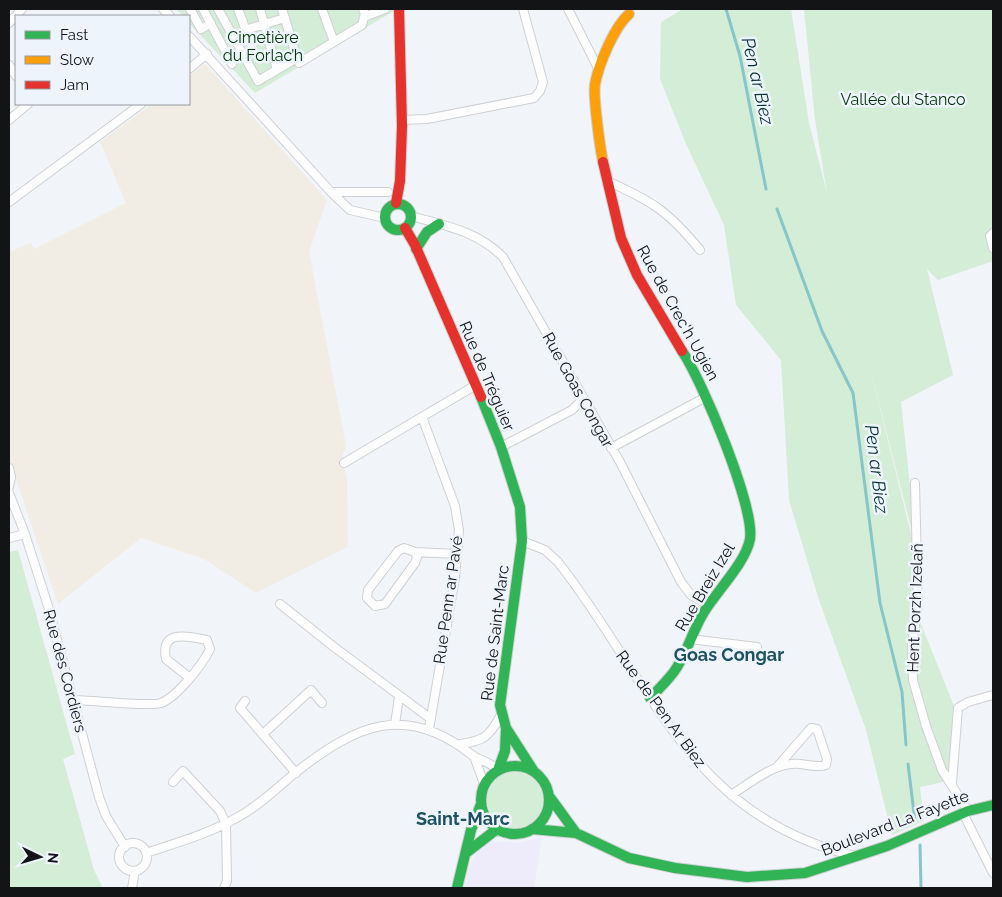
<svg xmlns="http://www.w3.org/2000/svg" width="1002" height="897" viewBox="0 0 1002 897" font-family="Raleway,sans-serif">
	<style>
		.commercial { fill: #eeecfa }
		.education { fill: #f2ede4 }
		.green { fill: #d4edd6 }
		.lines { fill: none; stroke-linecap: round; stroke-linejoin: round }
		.stream { stroke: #86c6c8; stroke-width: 3 }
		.street-casing { stroke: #ced0d4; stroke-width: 10 }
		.fast-casing { stroke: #ced0d4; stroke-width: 12 }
		.slow-casing { stroke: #ced0d4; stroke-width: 12 }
		.jam-casing { stroke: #ced0d4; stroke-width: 12 }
		.street { stroke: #fdfdfe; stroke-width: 8 }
		.fast { stroke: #30b455; stroke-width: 10 }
		.slow { stroke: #ff9f0a; stroke-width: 10 }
		.jam { stroke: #e5322d; stroke-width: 10 }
		.labels { text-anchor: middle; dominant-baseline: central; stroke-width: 5; stroke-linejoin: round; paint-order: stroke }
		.park-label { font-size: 16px; fill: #013504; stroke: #eef4fb }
		.street-label { font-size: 16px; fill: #121416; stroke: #eef4fb }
		.water-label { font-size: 18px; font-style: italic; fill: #043233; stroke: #eef4fb }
		.neighbourhood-label { font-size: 18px; font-weight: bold; fill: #1e5162; stroke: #eef4fb }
	</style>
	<rect width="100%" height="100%" fill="#f1f4f8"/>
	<path class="commercial" d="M542,837l-8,51h-70l4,-19 12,-22 12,-6 25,2z"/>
	<path class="education" d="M205,64l122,136 -18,52 37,193 -4,12 5,21 1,69 -92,46 -52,-34 -63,-21 -83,66 -49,-146v-206l22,-9 3,6 92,-46 -26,-61 52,-38h37v-28z"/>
	<path class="green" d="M176,9h218v2l-139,82 -66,-70v-7h-6z
		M683,9h108l18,114 18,70 -12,-73 -11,-111h189v252l-55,19 -11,-11 26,106 -52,27 16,149 -48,-187 47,190 -3,50 41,102 -5,62 -6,14 -23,5 4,34 -32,14 -26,-105 -47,-130 -30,-100 -8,-140 -45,-55 -12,-80 -38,-81 -26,-65 1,-57z
		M18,550l57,204 -12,5 31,111 9,18h-94v-336z
		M487 800a28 28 0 1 1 56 0a28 28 0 1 1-56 0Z"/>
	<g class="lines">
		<path class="stream" d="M726,9l14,47 26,133
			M777,209l45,122 31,62 27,210 22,89 4,53
			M908,764l7,57
			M920,845l1,43"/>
		<defs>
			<path id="street" d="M163,9l7,7
				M190,9l11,20 10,-6
				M203,9l29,55
				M218,9l40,72 39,-23 2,5 63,-38 3,-11 -2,-5
				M238,9l15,40
				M260,9l17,61
				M282,9l15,49
				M322,9l12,33
				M568,9l31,61
				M364,17l21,-8
				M9,23l13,-14
				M245,30l40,-12
				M189,36l142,156h57
				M9,65l7,11
				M189,69l18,-15
				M9,120l19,-16
				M402,120l25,-1 107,-21 6,-7 3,-9 -20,-73
				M607,181c45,20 61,30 93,69
				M331,192l19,18 35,8
				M9,202l132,-98
				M411,216c35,10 66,15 92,41l117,205 61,120 10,13 17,10
				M993,233l-3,3 3,12
				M422,417l33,89 4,24 -4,48 -26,151
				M501,447l71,-37 12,-12
				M611,448l95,-51
				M344,463l132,-78
				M9,468l2,9 -2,10
				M915,483l3,124 -6,36 1,37 13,46 16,44 26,41
				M9,493l16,41 23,72 51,191 7,19 19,31
				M9,538l16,-4
				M522,541l23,9 13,12c94,119 130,255 297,294
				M404,548l11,4 2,5 -2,6 -30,41 -10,2 -8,-8 1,-8 30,-39z
				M415,552l42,2
				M280,604l54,43 97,72
				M690,639l67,8 -1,8
				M73,700c18,0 75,7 88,3 16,-6 42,-39 49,-54l-3,-9c-19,-4 -47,-11 -41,19l24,19
				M245,701l-5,7 56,65
				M395,724l4,-27
				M263,734l48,-44 11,13
				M460,744c24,-3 29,-7 41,-29
				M474,756l10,28
				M173,782l10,-11 37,40 6,13 1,57 -3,7
				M952,783l6,-75 10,-6 25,-7
				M731,795c18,-11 39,-29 60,-31 12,-2 24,5 35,1l1,-6 -10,-30 -6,-1 -34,39
				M963,813l30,60
				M119 857a14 14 0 1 1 28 0a14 14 0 1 1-28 0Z
				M146,853c30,-10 65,-20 92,-36 21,-11 39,-29 57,-44 61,-48 110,-71 177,-18 8,6 19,7 26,15
				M132,888l3,-17"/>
			<path id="fast" d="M385 217a13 13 0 1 1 26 0a13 13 0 1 1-26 0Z
				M416,249l11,-17 12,-8
				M481,397l20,50 19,60 2,34 -22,164 6,23 27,42
				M650,698c8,-8 16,-16 23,-25 14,-18 19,-42 31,-61 13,-21 42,-50 46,-73 5,-32 -48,-159 -68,-188
				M481 800a34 34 0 1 1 68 0a34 34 0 1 1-68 0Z
				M498,770l7,-19 1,-22
				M549,796l27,37
				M532,829l44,4 53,25 46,10 72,9 58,-4 82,-27 81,-35 25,-6
				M466,853l31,-24
				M457,888l14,-58 10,-26"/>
			<path id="slow" d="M603,162c-3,-15 -10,-65 -8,-78 4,-20 19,-57 34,-70"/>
			<path id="jam" d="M603,162l18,76 16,37 45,76
				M396,203l4,-22 2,-55 -3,-117
				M405,228l10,17 66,152"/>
		</defs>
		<use href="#street" class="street-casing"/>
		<use href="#fast" class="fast-casing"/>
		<use href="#slow" class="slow-casing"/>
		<use href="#jam" class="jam-casing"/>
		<use href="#street" class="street"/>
		<use href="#fast" class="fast"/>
		<use href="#slow" class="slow"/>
		<use href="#jam" class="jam"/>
	</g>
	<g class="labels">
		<g class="park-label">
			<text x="263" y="37">Cimetière<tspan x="263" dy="18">du Forlac’h</tspan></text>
			<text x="903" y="99">Vallée du Stanco</text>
		</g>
		<g class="street-label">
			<text transform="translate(678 313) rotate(61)">Rue de Crec'h Ugien</text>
			<text transform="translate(487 376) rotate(67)">Rue de Tréguier</text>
			<text transform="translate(578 390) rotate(61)">Rue Goas Congar</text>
			<text transform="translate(705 587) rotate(-59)">Rue Breiz Izel</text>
			<text transform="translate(448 600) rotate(-82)">Rue Penn ar Pavé</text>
			<text transform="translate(915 608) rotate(-88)">Hent Porzh Izelañ</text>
			<text transform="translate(495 633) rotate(-83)">Rue de Saint-Marc</text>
			<text transform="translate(65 671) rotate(75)">Rue des Cordiers</text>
			<text transform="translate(661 709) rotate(54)">Rue de Pen Ar Biez</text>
			<text transform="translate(895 823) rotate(-21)">Boulevard La Fayette</text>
		</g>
		<g class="water-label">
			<text transform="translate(758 81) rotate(77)">Pen ar Biez</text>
			<text transform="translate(877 469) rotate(83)">Pen ar Biez</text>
		</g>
		<g class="neighbourhood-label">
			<text x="729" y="654">Goas Congar</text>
			<text x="463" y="818">Saint-Marc</text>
		</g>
	</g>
	<rect width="1002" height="897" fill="none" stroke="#121416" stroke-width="20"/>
	<rect x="15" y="15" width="175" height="90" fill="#eef4fb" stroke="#969a9f"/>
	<rect x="25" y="31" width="25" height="8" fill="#30b455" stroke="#969a9f"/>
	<text x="60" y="40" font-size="15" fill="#121416">Fast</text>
	<rect x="25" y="56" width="25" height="8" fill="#ff9f0a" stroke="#969a9f"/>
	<text x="60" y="65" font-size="15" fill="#121416">Slow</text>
	<rect x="25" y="81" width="25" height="8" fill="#e5322d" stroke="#969a9f"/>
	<text x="60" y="90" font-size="15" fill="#121416">Jam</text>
	<g transform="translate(40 857) rotate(95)" stroke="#eef4fb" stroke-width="4" paint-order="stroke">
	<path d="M0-4L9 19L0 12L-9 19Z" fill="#121416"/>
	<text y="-8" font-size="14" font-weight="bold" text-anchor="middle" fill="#121416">N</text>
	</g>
</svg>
